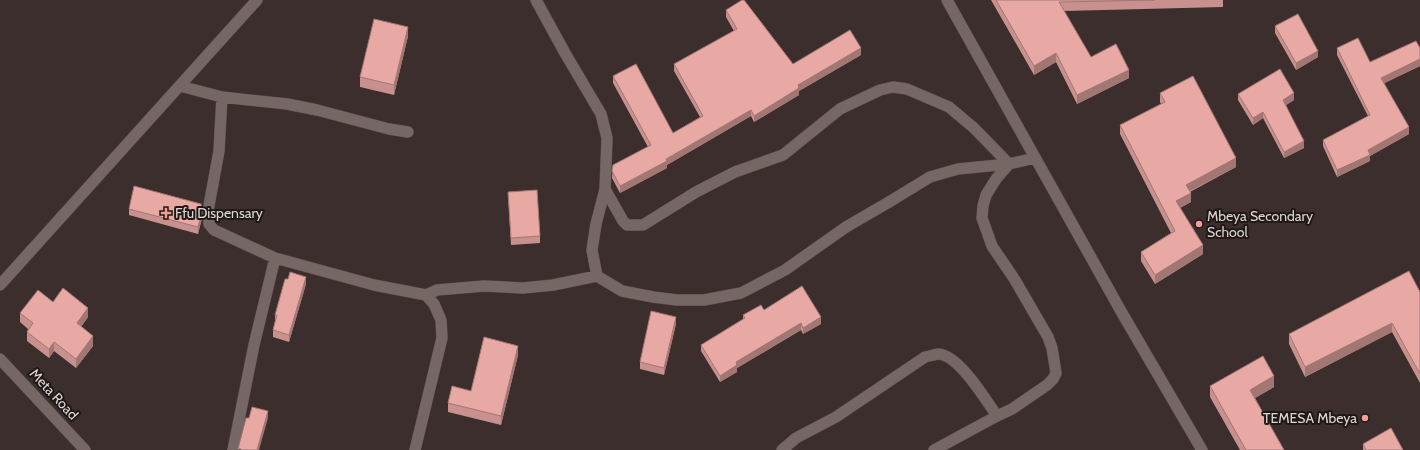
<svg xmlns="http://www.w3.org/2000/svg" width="1420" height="450" viewBox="0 0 1420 450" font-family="Cabin,sans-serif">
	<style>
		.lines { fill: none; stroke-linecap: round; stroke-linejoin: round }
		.minor-casing { stroke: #574b4a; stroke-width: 12 }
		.tertiary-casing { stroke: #574b4a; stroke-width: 12 }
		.minor { stroke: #766765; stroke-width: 11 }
		.tertiary { stroke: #766765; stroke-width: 11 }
		.wall { fill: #c8918d }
		.shaded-wall { fill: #a27673 }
		.building { fill: #e8a9a4; stroke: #a27673 }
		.poi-dot { fill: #f59c95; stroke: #1e1817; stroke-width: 1.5 }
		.labels { text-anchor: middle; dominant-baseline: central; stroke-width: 4; stroke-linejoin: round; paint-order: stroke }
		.poi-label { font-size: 14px; fill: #ded5d4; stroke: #1e1817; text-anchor: start }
		.street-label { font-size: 14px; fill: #ded5d4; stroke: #1e1817 }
	</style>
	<rect width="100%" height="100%" fill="#3b2e2d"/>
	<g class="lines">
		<defs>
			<path id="minor" d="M536,0l29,53 36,61 6,24 -2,51 18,32 4,4h16l53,-33 39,-20 48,-17 57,-46 40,-19 13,-3 14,2 42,18 25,21 35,36 26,-6
				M947,0l175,313 80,137
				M180,86l42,11 65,7 30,6 72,19 19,3
				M222,97l-3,54 -11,60 1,13 5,6 61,28 99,27 52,10 8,9 7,16 1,18 -27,112
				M605,189l-9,35 -4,26 5,26 25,15 31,6 24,3h27l37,-7 44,-23 61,-43 43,-25 41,-25 28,-8 51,-5
				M0,285l257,-285
				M426,295l11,-5 47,-4 39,2 30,-3 44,-9
				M233,450l21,-105 21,-87
				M782,450l14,-12 40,-21 89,-60c4,-1 9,-2 13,-3 20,0 48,46 59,62
				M934,450l63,-34 15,-7 35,-24 6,-6 3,-6 -4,-25 -4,-11 -33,-57 -23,-34 -10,-28 1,-12 3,-11 10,-16 13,-15"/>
			<path id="tertiary" d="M0,359l85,91"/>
		</defs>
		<use href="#minor" class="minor-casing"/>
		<use href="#tertiary" class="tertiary-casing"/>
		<use href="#minor" class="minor"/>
		<use href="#tertiary" class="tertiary"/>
	</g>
	<path class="wall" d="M991,0h232v7l-159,4 27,46 38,21 -52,26 -21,-42 -22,13z
		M726,10l67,54 68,-9 -62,36v4l-45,27 -3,-6 -84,49v3l-47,25 -8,-15 1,-13 35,-18 -35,-64v-7l60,57 27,-16 -26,-46v-7l60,-33 -8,-14z
		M1275,26l43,31 -22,13 -21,-37z
		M408,36l-14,59 -34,-8v-10z
		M1337,48l33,14 50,4 -36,17 25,51 -39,22v5l-33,16 -14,-31v-6l45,-24 -31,-61z
		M1160,93l76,74 -46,25 1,10 -11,6 23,46 -48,30 -14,-23v-9l30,-19 -51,-99v-9l41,-21 -1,-2z
		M1238,94l56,6 -8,5 18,43 -20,10 -21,-40 -10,7 -15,-25z
		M508,192l32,44v7l-29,2z
		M129,209l73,9 -4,16 -69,-19z
		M306,284l-17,58 -16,-5v-7l2,-9v-6z
		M1420,292v91l-28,-51 -87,45 -16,-33v-10z
		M53,302l35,15 -7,10 12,19 -17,22 -22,-17 -5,7 -22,-17v-9l1,-3 -8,-7v-9z
		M764,310l57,14 -18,10 -2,-4 -64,38v4l-17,10 -19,-31v-6l42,-26v-4z
		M676,324l-12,51 -24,-6v-7z
		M518,355l-17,70 -53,-13v-9l23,-12z
		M1210,386l64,1 -19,11 29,52h-44l-30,-53z
		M1363,444l40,6h-40z"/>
	<path class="shaded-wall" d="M408,27v9l-14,59v-10z
		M861,48v7l-62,36v4l-45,27v-6l44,-31z
		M1318,51v6l-22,13v-7z
		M1056,53v9l-22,13v-9z
		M1420,59v7l-39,19v-7z
		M1129,70v8l-52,26v-9z
		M1294,93v7l-11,7v-7z
		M751,110v6l-84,49v3l-47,25v-7z
		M1263,112v6l-10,7v-7z
		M1409,127v7l-39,22v5l-33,16v-7l31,-20z
		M1304,141v7l-20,10v-6z
		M1236,158v9l-50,26v-8z
		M1191,193v9l-15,8v-9z
		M202,211v7l-4,16v-7z
		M1203,245v9l-48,30v-9z
		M306,277v7l-17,58v-7z
		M88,308v9l-11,15v-9z
		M676,317v7l-12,51v-7z
		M821,317v7l-18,10v-6z
		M801,323v7l-64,38v4l-17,10v-6l16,-14z
		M1392,323v9l-87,45v-10z
		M93,336v10l-17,22v-9z
		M54,342v9l-5,7v-9z
		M518,346v9l-17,70v-9z
		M1274,376v11l-24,14v-11z
		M268,411v7l-9,32h-2z"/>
	<path class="building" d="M742,0h2l49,64 57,-34 11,18 -63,37 1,3 -45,28 -3,-6 -85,49 1,2 -47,25 -8,-15 1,-6 38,-20 -38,-69 23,-12 37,69 30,-17 -29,-52 63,-35 -11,-19z
		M996,0h159l-96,2 32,55 25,-13 13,26 -52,25 -21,-42 -22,13z
		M1298,14l20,37 -22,12 -21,-37z
		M374,19l34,8 -14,58 -34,-8z
		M1358,38l12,24 46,-21 4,7v11l-39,19 28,49 -41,23 2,5 -33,15 -14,-30 47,-25 -33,-67z
		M1280,69l14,24 -11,7 21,41 -20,11 -21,-40 -10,6 -15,-24z
		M1193,76l43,82 -50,27 5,8 -15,8 27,44 -48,30 -14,-23 34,-21 -55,-106 45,-23 -5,-9z
		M134,186l67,18 1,7 -4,16 -69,-18z
		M537,190l3,46 -29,2 -3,-46z
		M1409,271l11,21v82l-28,-51 -87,44 -16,-33z
		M290,272l16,5 -17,58 -16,-5 4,-15h-2l10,-36h3z
		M802,286l19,31 -18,11 -2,-5 -65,39 1,3 -17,11 -19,-31 44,-27 -2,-3 18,-10 3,5z
		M63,288l25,20 -11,15 16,13 -17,23 -22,-17 -5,7 -22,-17 6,-9 -13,-10 18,-23 15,12z
		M651,311l25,6 -12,51 -24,-6z
		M484,337l34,9 -17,70 -53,-13 4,-17 19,5z
		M1263,356l11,20 -24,14 34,60h-38l-36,-64z
		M252,407l16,4 -11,39h-16v-1h-3l8,-31h3z
		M1391,428l12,22h-37l-3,-6z"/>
	<g class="poi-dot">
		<path d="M164 207h4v4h4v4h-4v4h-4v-4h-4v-4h4z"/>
		<circle cx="1199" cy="224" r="4"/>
		<circle cx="1365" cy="418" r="4"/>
	</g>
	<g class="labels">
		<g class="poi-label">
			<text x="175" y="213">Ffu Dispensary</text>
			<text x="1207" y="216">Mbeya Secondary<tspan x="1207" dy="16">School</tspan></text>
			<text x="1357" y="418" text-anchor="end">TEMESA Mbeya</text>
		</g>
		<g class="street-label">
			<text transform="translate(54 394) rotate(47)">Meta Road</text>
		</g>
	</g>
</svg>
